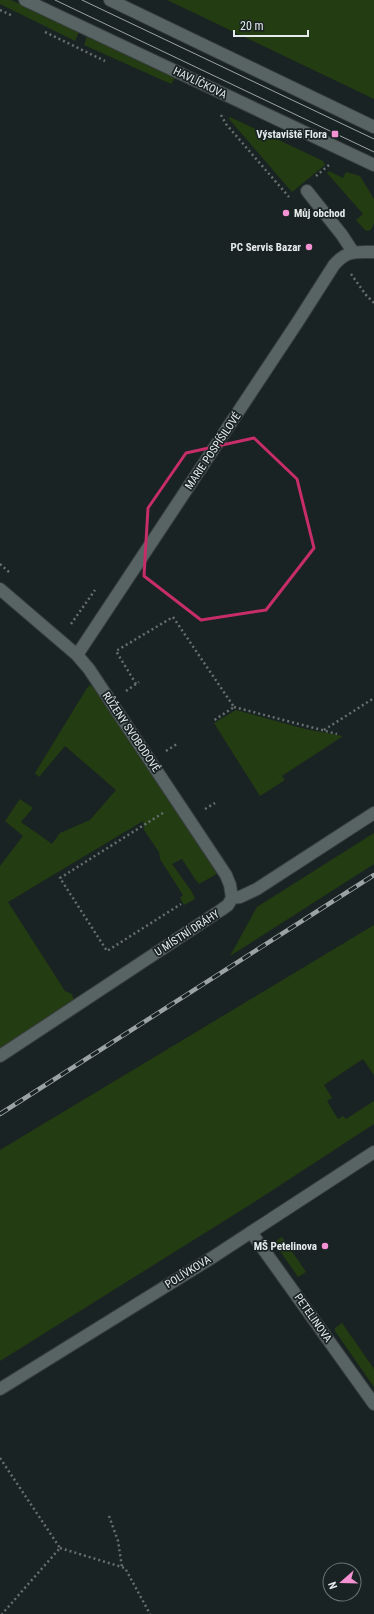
<svg xmlns="http://www.w3.org/2000/svg" width="374" height="1614" viewBox="0 0 374 1614" font-family="'Roboto Condensed',sans-serif">
	<style>
		.green { fill: #233c11 }
		.lines { fill: none; stroke-linecap: round; stroke-linejoin: round }
		.street-casing { stroke: #363d3d; stroke-width: 14 }
		.secondary-casing { stroke: #363d3d; stroke-width: 14 }
		.path { stroke: #676f6f; stroke-width: 2.5; stroke-dasharray: 2 3; stroke-linecap: butt }
		.street { stroke: #586363; stroke-width: 12 }
		.secondary { stroke: #586363; stroke-width: 12 }
		.tram { stroke: #9ca3a3; stroke-width: 1 }
		.rail-casing { stroke: #9ca3a3; stroke-width: 4.5 }
		.rail { stroke: #1a2323; stroke-width: 3; stroke-dasharray: 9; stroke-linecap: butt }
		.marked { fill: none; stroke: #c62d69; stroke-width: 3; stroke-linejoin: round }
		.poi-dot { fill: #f491d3; stroke: #1a2323; stroke-width: 1.5 }
		.labels { text-anchor: middle; dominant-baseline: central; stroke-width: 3.5; stroke-linejoin: round; paint-order: stroke }
		.street-label { font-size: 11px; fill: #e5ebeb; stroke: #1a2323 }
		.poi-label { font-size: 11px; font-weight: bold; fill: #e5ebeb; stroke: #1a2323; text-anchor: end }
	</style>
	<rect width="100%" height="100%" fill="#1a2323"/>
	<path class="green" d="M0,0h11l68,32 -4,9 -75,-37z
		M167,0h207v99z
		M87,36l88,42 -4,6 -87,-39z
		M230,117l93,44 2,4 -33,27 -63,-73z
		M329,171l14,7 3,-6 14,4 14,23v24l-3,7 -5,1 -10,-11 7,-6 -36,-41z
		M90,685l7,5 120,184 -18,10 -4,-5 -13,-20 -10,5 20,28 3,7 -11,6 -4,-7 3,-3 -23,-36 -1,-7 -15,-22 -1,-9 -135,81 57,89 7,3 2,6 -74,51v-185l23,-30 -18,-15 15,-22 13,9 -12,14 31,22 8,-11 30,-13 26,-30 -51,-44 -26,31 -4,-4 52,-85z
		M236,710l69,19 38,7 -61,40 3,4 -25,16 -46,-73z
		M374,833v31l-144,92 27,-49z
		M374,925v150l-11,-16 -39,26 8,13 -5,3 11,18 5,-3 3,3 28,-18v23l-115,75 -259,162v-211z
		M282,1237l24,35 -8,5 -24,-35z
		M342,1323l32,46v18l-39,-56v-3z"/>
	<g class="lines">
		<defs>
			<path id="street" d="M307,191l35,44 11,17
				M0,589l77,66 12,14 137,206 4,10 2,13
				M77,655l220,-332 37,-58c13,-15 21,-13 40,-13
				M0,1056l221,-146 7,-5 4,-7 8,-1 17,-8 117,-76
				M251,1232l123,172
				M0,1389l213,-132 161,-105"/>
			<path id="secondary" d="M25,0l349,165
				M110,0l264,127"/>
		</defs>
		<use href="#street" class="street-casing"/>
		<use href="#secondary" class="secondary-casing"/>
		<path class="path" d="M0,10l13,6
			M45,32l60,29
			M221,115l5,9 63,73
			M316,176l13,-11
			M351,274l15,21 8,8
			M0,564l9,8
			M71,624l24,-34
			M136,684l-20,-33 57,-34 61,90 -21,14
			M126,691l13,-9
			M234,707l103,27
			M324,730l50,-32
			M166,751l11,-7
			M205,809l10,-6
			M163,813l-103,65 47,73 74,-47
			M0,1458l60,90 -58,66
			M109,1516l9,25 4,26
			M60,1548l65,20 25,46"/>
		<use href="#street" class="street"/>
		<use href="#secondary" class="secondary"/>
		<path class="tram" d="M55,0l319,152
			M82,0l292,139"/>
		<defs>
			<path id="rail" d="M0,1114l374,-239"/>
		</defs>
		<use href="#rail" class="rail-casing"/>
		<use href="#rail" class="rail"/>
	</g>
	<path class="marked" d="M254,438l43,41 17,69 -48,62 -65,10 -57,-44 4,-68 38,-55z"/>
	<g class="poi-dot">
		<rect x="331" y="130" width="8" height="8" rx="2"/>
		<circle cx="286" cy="213" r="4"/>
		<circle cx="309" cy="247" r="4"/>
		<circle cx="325" cy="1246" r="4"/>
	</g>
	<g class="labels">
		<g class="street-label">
			<text transform="translate(200 83) rotate(26)">HAVLÍČKOVA</text>
			<text transform="translate(213 451) rotate(-56)">MARIE POSPÍŠILOVÉ</text>
			<text transform="translate(131 732) rotate(56)">RŮŽENY SVOBODOVÉ</text>
			<text transform="translate(187 933) rotate(-33)">U MÍSTNÍ DRÁHY</text>
			<text transform="translate(188 1272) rotate(-32)">POLÍVKOVA</text>
			<text transform="translate(313 1318) rotate(55)">PETELINOVA</text>
		</g>
		<g class="poi-label">
			<text x="327" y="134">Výstaviště Flora</text>
			<text x="294" y="213" text-anchor="start">Můj obchod</text>
			<text x="301" y="247">PC Servis Bazar</text>
			<text x="317" y="1246">MŠ Petelinova</text>
		</g>
	</g>
	<g transform="translate(342 1582) rotate(250)"><circle r="19" fill="#1a2323" stroke="#6b7373"/>
	<path d="M0-3L7 15L0 10L-7 15Z" fill="#f491d3"/>
	<text y="-6" font-size="11" font-weight="bold" text-anchor="middle" fill="#e5ebeb">N</text>
	</g>
	<path d="M234 30v6h74v-6" fill="none" stroke="#e5ebeb" stroke-width="2"/>
	<text x="240" y="30" font-size="12" fill="#e5ebeb" stroke="#1a2323" stroke-width="3" paint-order="stroke">20 m</text>
</svg>
